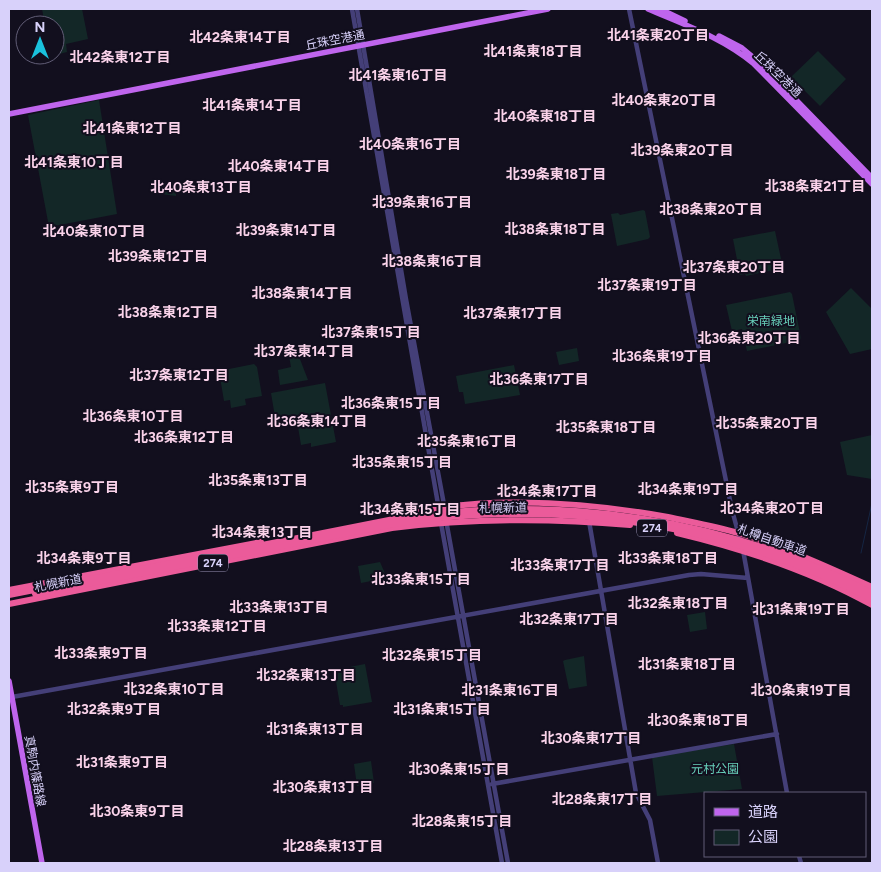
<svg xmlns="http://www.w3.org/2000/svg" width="881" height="872" viewBox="0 0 881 872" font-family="Figtree,'Noto Sans JP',sans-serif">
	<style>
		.green { fill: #132727 }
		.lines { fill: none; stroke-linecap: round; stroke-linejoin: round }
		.stream { stroke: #152543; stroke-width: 1 }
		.minor { stroke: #443f78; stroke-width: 4.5 }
		.major { stroke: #bf65ed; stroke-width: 5.5 }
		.highway { stroke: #eb5b9a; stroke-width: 6 }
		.highway-bridge { stroke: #eb5b9a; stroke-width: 6 }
		.labels { text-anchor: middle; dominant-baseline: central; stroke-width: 4; stroke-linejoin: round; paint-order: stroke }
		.shield { fill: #120f1e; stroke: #9d97b8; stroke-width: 1 }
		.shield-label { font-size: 11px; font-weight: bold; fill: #d8d1fa }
		.street-label { font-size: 12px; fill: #d8d1fa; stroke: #120f1e }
		.park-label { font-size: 12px; fill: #67d0ba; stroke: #120f1e }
		.neighbourhood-label { font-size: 14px; font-weight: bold; fill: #fad3ea; stroke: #120f1e }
	</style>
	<rect width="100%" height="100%" fill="#120f1e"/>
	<path class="green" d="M42,9h40l6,30 -22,5 1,8 -12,3v-30h-10z
		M818,51l28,28 -26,27 -29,-29z
		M99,100l18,114 -68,13 -21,-112z
		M176,182v14l-23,-3 -2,-7z
		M643,210l2,1 5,26 -2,2 -31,7 -6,-32 7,-1 2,2z
		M775,231l8,37 -37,8 -1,-2 -5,1 -7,-36z
		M851,288l21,21v40l-22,5 -24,-42z
		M790,292l2,2 9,44 -1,2 -53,11 -5,-22 -10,2 -6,-26z
		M577,348l2,13 -20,4 -3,-13z
		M298,354l10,26 -28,5 -2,-15 13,-3 -2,-11z
		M254,364l3,3 5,29 -17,3 1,6 -15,3 -1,-8 -6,1 -5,-30z
		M514,365l6,30 -55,9 -2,-12h-4l-3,-16z
		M325,383l11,59 -25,5v-4l-10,2 -4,-24h-5l-2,-6 -15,2 -4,-24z
		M872,435v44l-25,-4 -7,-33z
		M380,562l7,16 -26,5 -3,-17z
		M705,612l2,17 -17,3 -3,-17z
		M584,656l3,30 -18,3 -6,-28 2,-1z
		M365,664l7,38 -29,5v-2h-3l-6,-35z
		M734,744l8,45 -85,7 -5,-39z
		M371,761l3,22 -17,3 -3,-22z"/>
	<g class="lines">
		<path class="stream" d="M861,553l11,-50"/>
		<path class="minor" d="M352,9l87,501
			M357,9l49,290 39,211
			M629,9l103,501 9,33
			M446,520l62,343
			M589,521l47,272 14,27 8,43
			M441,523l61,340
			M743,550l44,243
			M12,697l677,-122 12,-1 47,4
			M492,784l285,-50
			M799,856l2,7"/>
		<path class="major" d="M648,9c37,16 75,29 106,55l118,120
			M660,9l25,12
			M719,36l23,12 18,15 112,115
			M9,114l539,-105
			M9,681l33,182"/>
		<path class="highway" d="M403,515c16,-3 32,-7 49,-9 71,-8 145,-2 216,11 23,5 47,9 70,16 46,14 90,34 134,54
			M677,533c67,16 134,38 195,72
			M9,590l252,-48
			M9,604l383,-76c81,-10 157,-10 238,-3"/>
		<path class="highway-bridge" d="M35,594l365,-71c164,-24 325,0 472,76
			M9,595l390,-77c161,-24 328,0 473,75"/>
	</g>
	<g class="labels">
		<g class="shield">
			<rect x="637" y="519.5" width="30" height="17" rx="4"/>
			<rect x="198" y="554.5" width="30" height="17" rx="4"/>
		</g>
		<g class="shield-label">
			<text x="652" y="528">274</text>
			<text x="213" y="563">274</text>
		</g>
		<g class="street-label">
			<text transform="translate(335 40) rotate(-11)">丘珠空港通</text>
			<text transform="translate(778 74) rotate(44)">丘珠空港通</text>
			<text transform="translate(503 508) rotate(-1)">札幌新道</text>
			<text transform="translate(772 540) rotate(19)">札樽自動車道</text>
			<text transform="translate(58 583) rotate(-11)">札幌新道</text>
			<text transform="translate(35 771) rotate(80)">真駒内篠路線</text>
		</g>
		<g class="park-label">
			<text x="771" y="321">栄南緑地</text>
			<text x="715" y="769">元村公園</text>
		</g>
		<g class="neighbourhood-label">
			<text x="658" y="35">北41条東20丁目</text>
			<text x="240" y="37">北42条東14丁目</text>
			<text x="533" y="51">北41条東18丁目</text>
			<text x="120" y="57">北42条東12丁目</text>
			<text x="398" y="75">北41条東16丁目</text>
			<text x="664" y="100">北40条東20丁目</text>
			<text x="252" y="105">北41条東14丁目</text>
			<text x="545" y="116">北40条東18丁目</text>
			<text x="132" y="128">北41条東12丁目</text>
			<text x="410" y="144">北40条東16丁目</text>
			<text x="682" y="150">北39条東20丁目</text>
			<text x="74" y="162">北41条東10丁目</text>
			<text x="279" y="166">北40条東14丁目</text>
			<text x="556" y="174">北39条東18丁目</text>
			<text x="815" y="186">北38条東21丁目</text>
			<text x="201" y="187">北40条東13丁目</text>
			<text x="422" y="202">北39条東16丁目</text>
			<text x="711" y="209">北38条東20丁目</text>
			<text x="555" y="229">北38条東18丁目</text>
			<text x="286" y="230">北39条東14丁目</text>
			<text x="94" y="231">北40条東10丁目</text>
			<text x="158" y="256">北39条東12丁目</text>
			<text x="432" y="261">北38条東16丁目</text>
			<text x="734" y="267">北37条東20丁目</text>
			<text x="647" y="285">北37条東19丁目</text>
			<text x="302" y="293">北38条東14丁目</text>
			<text x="168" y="312">北38条東12丁目</text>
			<text x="513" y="313">北37条東17丁目</text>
			<text x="371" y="332">北37条東15丁目</text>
			<text x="749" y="338">北36条東20丁目</text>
			<text x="304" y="351">北37条東14丁目</text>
			<text x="662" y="356">北36条東19丁目</text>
			<text x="179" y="375">北37条東12丁目</text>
			<text x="539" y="379">北36条東17丁目</text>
			<text x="391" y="403">北36条東15丁目</text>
			<text x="133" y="416">北36条東10丁目</text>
			<text x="317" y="421">北36条東14丁目</text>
			<text x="767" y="423">北35条東20丁目</text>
			<text x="606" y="427">北35条東18丁目</text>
			<text x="184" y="437">北36条東12丁目</text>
			<text x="467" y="441">北35条東16丁目</text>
			<text x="402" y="462">北35条東15丁目</text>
			<text x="258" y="480">北35条東13丁目</text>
			<text x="72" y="487">北35条東9丁目</text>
			<text x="688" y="489">北34条東19丁目</text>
			<text x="547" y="491">北34条東17丁目</text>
			<text x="772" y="508">北34条東20丁目</text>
			<text x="410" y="509">北34条東15丁目</text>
			<text x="262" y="532">北34条東13丁目</text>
			<text x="84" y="558">北34条東9丁目</text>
			<text x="668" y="558">北33条東18丁目</text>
			<text x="560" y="565">北33条東17丁目</text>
			<text x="421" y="579">北33条東15丁目</text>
			<text x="678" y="603">北32条東18丁目</text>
			<text x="279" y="607">北33条東13丁目</text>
			<text x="801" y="609">北31条東19丁目</text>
			<text x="569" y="619">北32条東17丁目</text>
			<text x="217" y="626">北33条東12丁目</text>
			<text x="101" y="653">北33条東9丁目</text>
			<text x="432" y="655">北32条東15丁目</text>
			<text x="687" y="664">北31条東18丁目</text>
			<text x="306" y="675">北32条東13丁目</text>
			<text x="174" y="689">北32条東10丁目</text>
			<text x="510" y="690">北31条東16丁目</text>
			<text x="801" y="690">北30条東19丁目</text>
			<text x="114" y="709">北32条東9丁目</text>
			<text x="442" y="709">北31条東15丁目</text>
			<text x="698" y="720">北30条東18丁目</text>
			<text x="315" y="729">北31条東13丁目</text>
			<text x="591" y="738">北30条東17丁目</text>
			<text x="122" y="762">北31条東9丁目</text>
			<text x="459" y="769">北30条東15丁目</text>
			<text x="323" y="787">北30条東13丁目</text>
			<text x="602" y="799">北28条東17丁目</text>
			<text x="137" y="811">北30条東9丁目</text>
			<text x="462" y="821">北28条東15丁目</text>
			<text x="333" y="846">北28条東13丁目</text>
		</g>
	</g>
	<rect width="881" height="872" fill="none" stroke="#d8d1fa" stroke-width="20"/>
	<rect x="704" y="792" width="162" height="65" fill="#120f1e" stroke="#615d76"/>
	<rect x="714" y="808" width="25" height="8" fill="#bf65ed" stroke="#615d76"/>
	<text x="748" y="817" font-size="15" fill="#d8d1fa">道路</text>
	<rect x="714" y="830" width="25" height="15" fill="#132727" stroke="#615d76"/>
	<text x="748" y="842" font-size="15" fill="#d8d1fa">公園</text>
	<g transform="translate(40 40)"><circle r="24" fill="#120f1e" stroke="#615d76"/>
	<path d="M0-4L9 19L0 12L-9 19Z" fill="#1ac2dd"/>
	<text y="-8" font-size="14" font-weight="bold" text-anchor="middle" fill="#d8d1fa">N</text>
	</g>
</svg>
